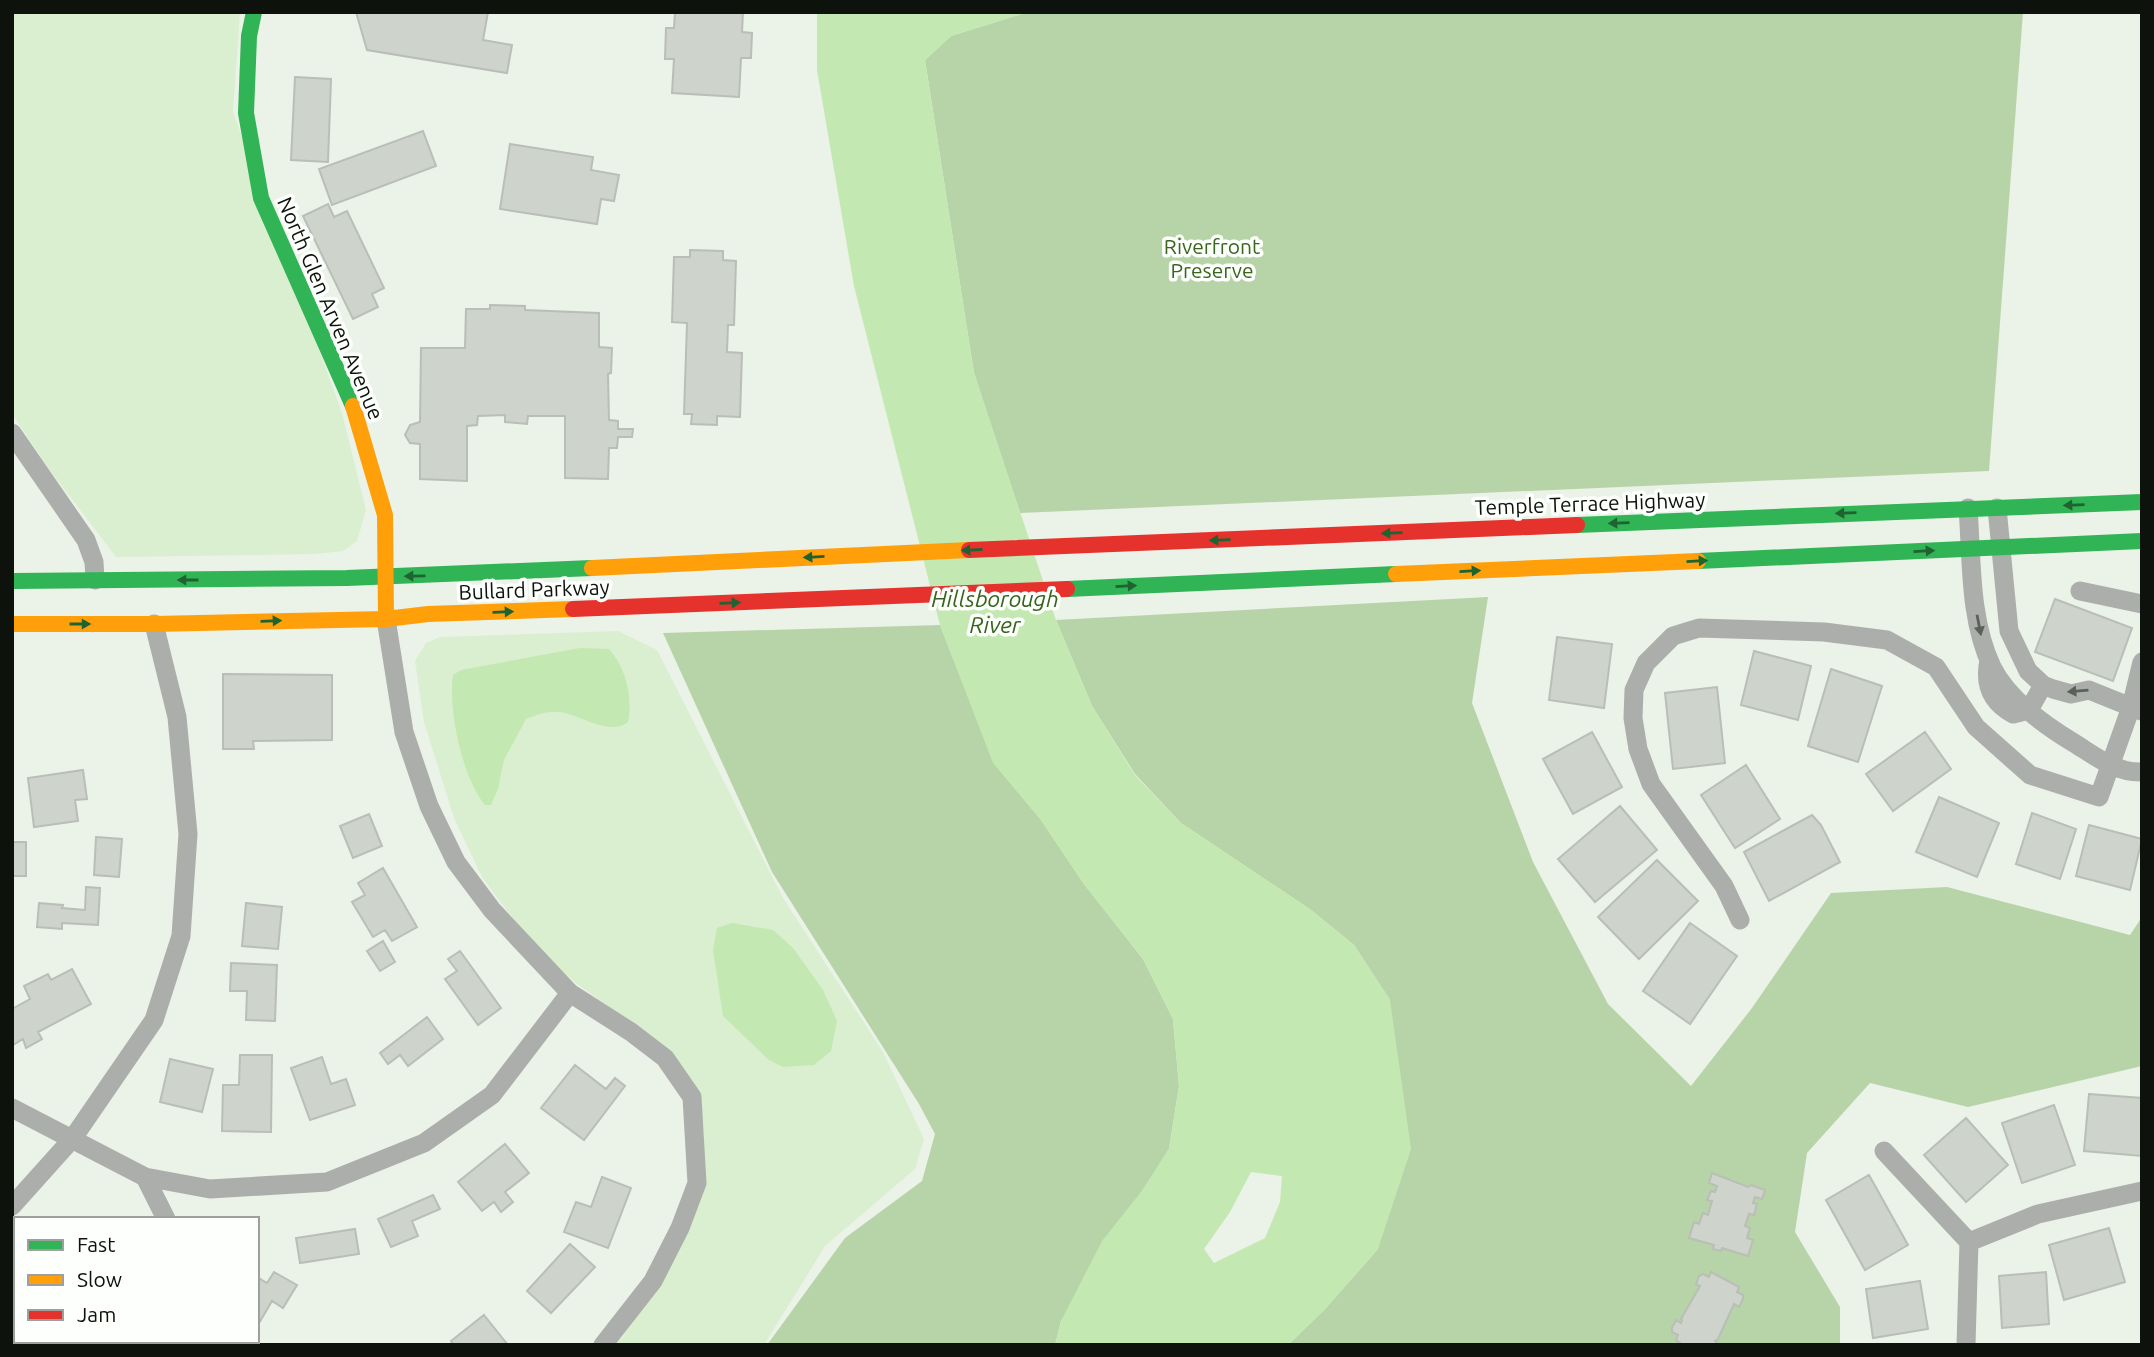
<svg xmlns="http://www.w3.org/2000/svg" width="2154" height="1357" viewBox="0 0 2154 1357" font-family="Ubuntu,sans-serif">
	<style>
		.green { fill: #d9efcf }
		.forest { fill: #b7d4a8 }
		.water { fill: #c4e8b2; fill-rule: evenodd }
		.building { fill: #ced3cb; stroke: #b9beb6; stroke-width: 2 }
		.lines { fill: none; stroke-linecap: round; stroke-linejoin: round }
		.street { stroke: #abaeaa; stroke-width: 19 }
		.fast { stroke: #30b455; stroke-width: 16 }
		.slow { stroke: #ff9f0a; stroke-width: 16 }
		.jam { stroke: #e5322d; stroke-width: 16 }
		.oneway { fill: #1f6330 }
		.oneway2 { fill: #5c605b }
		.labels { text-anchor: middle; dominant-baseline: central; stroke-width: 7; stroke-linejoin: round; paint-order: stroke }
		.park-label { font-size: 21px; fill: #3a651e; stroke: #fdfffc }
		.street-label { font-size: 21px; fill: #0e120c; stroke: #fdfffc }
		.water-label { font-size: 23px; font-style: italic; fill: #39641d; stroke: #fdfffc }
	</style>
	<rect width="100%" height="100%" fill="#ebf2e8"/>
	<path class="green" d="M12,12h228l-7,100 109,301 24,97 -9,31 -14,10 -28,3 -199,3 -67,-88 -37,-55z
		M618,631l39,19 126,248 100,154 41,87 -9,30 -90,77 -61,99h-150l8,-7 54,-80 24,-58 4,-65 -6,-46 -28,-39 -93,-66 -44,-38 -51,-69 -28,-59 -30,-96 -9,-61 11,-18 14,-6z"/>
	<path class="forest" d="M1028,12h995l-34,459 -969,42 -46,-140 -49,-313 26,-24z
		M1488,597l-16,106 61,159 75,142 83,82 61,-78 79,-115 116,-6 183,48 12,-18v149l-174,41 -98,-24 -63,70 -12,79 45,75v38h-552l37,-36 53,-60 12,-249 -36,-55 -43,-35 -130,-87 -46,-49 -43,-68 -36,-86z
		M940,625l54,138 47,57 43,64 59,75 30,60 6,67 -10,63 -108,172 -6,24h-288l78,-107 77,-57 13,-47 -16,-30 -147,-232 -109,-239z"/>
	<path class="water" d="M817,12h211l-77,24 -26,24 49,313 82,247 36,86 43,69 46,48 130,87 43,35 36,55 21,149 -33,100 -53,60 -37,36h-233l6,-24 41,-80 39,-49 28,-43 10,-63 -6,-67 -30,-60 -59,-75 -43,-64 -48,-57 -53,-138 -86,-339 -37,-216zM1251,1172l31,4 -2,26 -15,36 -51,25 -10,-14 26,-37z
		M580,648l29,1c17,19 24,48 19,73 -19,15 -48,-8 -69,-10 -11,-1 -22,3 -33,7l-22,41 -6,29 -7,16h-6c-23,-28 -37,-95 -32,-130l8,-5z
		M732,923l41,7 20,18 30,42 14,31 -6,30 -17,14 -31,2 -14,-7 -46,-44 -10,-66 4,-22z"/>
	<path class="building" d="M356,12h132l-5,28 29,5 -5,28 -140,-23z
		M675,12h68l-1,20 10,1 -1,25h-10l-2,39 -67,-4 2,-34h-9l1,-31h8z
		M295,77l36,2 -3,83 -37,-2z
		M423,131l13,35 -104,39 -13,-36z
		M510,144l83,13 -2,13 28,5 -5,26 -13,-2 -4,25 -97,-15z
		M328,204l6,13 13,-6 37,77 -12,6 6,13 -25,12 -50,-103z
		M690,250l33,1v9l13,1 -2,64h-6l-1,27 15,1 -2,64 -23,-1v9l-26,-1 1,-10h-8l3,-91 -15,-1 2,-65h16z
		M490,305l35,1v4l74,3v34l13,1 -1,25 -3,1 1,46 9,1v8h15l-1,8h-14l-1,11h-8l-1,31 -43,-1v-62h-37l-1,8 -22,-2v-7l-27,1 -1,9 -10,1v55l-47,-2v-35l-10,-1 -5,-8 5,-10 10,-3 1,-74h44l1,-39h24z
		M2055,599l77,29 -19,53 -78,-29z
		M1557,637l55,7 -8,64 -55,-8z
		M1754,651l57,15 -13,54 -57,-15z
		M1831,669l51,17 -24,76 -50,-16z
		M223,674l109,1v65l-79,1 1,8h-31z
		M1717,687l8,76 -52,6 -8,-76z
		M1592,732l30,55 -49,27 -30,-55z
		M1925,732l26,37 -58,42 -27,-37z
		M1746,765l34,54 -45,29 -34,-53z
		M83,770l4,29 -12,1 3,21 -44,6 -6,-49z
		M1939,797l60,26 -22,54 -61,-25z
		M1620,806l37,44 -62,52 -37,-43z
		M2032,813l44,16 -16,50 -44,-15z
		M369,814l13,32 -29,12 -13,-32z
		M1812,815l9,10 19,37 -71,39 -25,-49z
		M2089,825l53,14 -12,51 -54,-14z
		M96,837l26,2 -3,38 -25,-2z
		M12,842h14v34h-14z
		M1657,860l41,41 -59,58 -41,-42z
		M383,868l34,59 -25,14 -7,-11 -12,7 -21,-35 13,-7 -7,-12z
		M86,887l14,1 -2,37 -36,-2v6l-25,-2 2,-24 24,2 -1,3 23,2z
		M246,903l36,4 -4,42 -36,-3z
		M1690,923l47,33 -47,68 -47,-33z
		M383,941l12,21 -15,9 -13,-20z
		M460,951l41,57 -23,17 -33,-46 12,-8 -9,-12z
		M231,963l46,2 -2,56 -29,-1 1,-29h-17z
		M72,969l19,35 -53,28 4,7 -16,9 -3,-9 -10,6 -1,-36 18,-10 -6,-13 24,-12 3,6z
		M427,1017l16,22 -35,27 -8,-11 -12,9 -8,-11z
		M240,1055h32l-1,77 -49,-1 1,-46h16z
		M322,1057l9,27 15,-5 9,26 -45,15 -19,-52z
		M170,1059l43,10 -11,43 -42,-10z
		M575,1065l31,24 9,-11 10,8 -41,54 -43,-32z
		M2089,1094l53,4v58l-58,-5z
		M2054,1105l21,60 -53,18 -20,-60z
		M1966,1118l42,47 -42,37 -42,-47z
		M505,1144l24,29 -24,19 8,10 -12,10 -7,-10 -12,9 -24,-29z
		M1712,1173l36,14 3,-2 14,5 -3,9 -7,-2 -2,6 4,1 -3,11 -5,-1 -4,12 5,2 -3,10 6,2 -5,16 -26,-8 -1,3 -8,-2 1,-4 -25,-7 5,-16 5,2 4,-11 5,2 4,-14 -5,-1 4,-9 4,1 2,-6 -8,-3z
		M1869,1175l39,70 -43,25 -39,-70z
		M602,1177l29,11 -23,60 -44,-16 12,-30 15,5z
		M433,1195l7,14 -28,12 6,15 -27,11 -13,-28z
		M2109,1228l16,54 -61,18 -15,-55z
		M355,1229l4,25 -59,9 -4,-25z
		M570,1244l25,23 -44,46 -24,-22z
		M274,1272l23,13 -14,23 -11,-7 -14,24 -1,-48 10,6z
		M1711,1272l28,15 -2,5 6,3v4l-4,8 -5,-3 -16,35 -3,2 4,4 -37,-1 -6,-4 2,-5 -6,-3v-4l4,-8 5,3 1,-3 -1,-1 19,-33 -4,-2 3,-8 4,-2 6,3z
		M2046,1272l3,52 -47,4 -3,-52z
		M1920,1281l8,48 -55,9 -7,-49z
		M484,1315l24,30h-55l-2,-4z
		M71,1341h48v4h-47z"/>
	<g class="lines">
		<path class="street" d="M12,433l74,107 8,22 1,18
			M1968,508c4,52 1,111 24,159 16,32 52,58 82,76 21,13 42,30 68,29
			M1997,508l12,123 19,40 15,14 10,4 18,5 18,-4 52,21
			M2080,591l62,13
			M386,619l18,113 25,74 27,56 36,48 78,83 61,39 34,26 27,39 5,86 -17,45 -27,53 -50,64
			M1989,660c-5,24 2,42 24,54l16,-4 14,-25
			M1740,920l-16,-34 -73,-102 -13,-35 -5,-31 1,-28 12,-27 27,-27 26,-8 125,4 63,8 49,27 40,60 54,48 69,22 32,-90 11,-45
			M12,1108l133,69 65,12 117,-7 97,-39 68,-48 78,-102
			M1884,1151l85,91 -3,103
			M145,1177l21,42
			M12,1206l61,-68 81,-118 27,-84 7,-102 -11,-117 -23,-93
			M1969,1242l69,-28 104,-23
			M172,1345v-4"/>
		<path class="fast" d="M254,12l-5,24 -3,77 15,85 92,208
			M1577,525l565,-23
			M1698,561l444,-20
			M12,581l335,-3 245,-10
			M1067,589l329,-15"/>
		<path class="slow" d="M353,406l32,109 1,104
			M592,568l377,-18
			M1396,574l302,-13
			M12,624h142l232,-5 42,-5 145,-5"/>
		<path class="jam" d="M969,550l608,-25
			M573,609l494,-20"/>
	</g>
	<defs><path id="oneway-solid" d="M-6-.8H1V-3.2L6.5 0L1 3.2V.8H-6Z" transform="scale(1.75)"/></defs>
	<g class="oneway">
		<use href="#oneway-solid" transform="translate(2074 505) rotate(178)"/>
		<use href="#oneway-solid" transform="translate(1846 513) rotate(178)"/>
		<use href="#oneway-solid" transform="translate(1619 523) rotate(178)"/>
		<use href="#oneway-solid" transform="translate(1392 533) rotate(178)"/>
		<use href="#oneway-solid" transform="translate(1220 540) rotate(178)"/>
		<use href="#oneway-solid" transform="translate(972 550) rotate(177)"/>
		<use href="#oneway-solid" transform="translate(1924 551) rotate(-3)"/>
		<use href="#oneway-solid" transform="translate(814 557) rotate(177)"/>
		<use href="#oneway-solid" transform="translate(1697 561) rotate(-3)"/>
		<use href="#oneway-solid" transform="translate(1470 571) rotate(-3)"/>
		<use href="#oneway-solid" transform="translate(415 576) rotate(179)"/>
		<use href="#oneway-solid" transform="translate(188 580) rotate(180)"/>
		<use href="#oneway-solid" transform="translate(1126 586) rotate(-3)"/>
		<use href="#oneway-solid" transform="translate(730 603) rotate(-2)"/>
		<use href="#oneway-solid" transform="translate(503 612) rotate(-2)"/>
		<use href="#oneway-solid" transform="translate(271 621) rotate(-2)"/>
		<use href="#oneway-solid" transform="translate(80 624)"/>
	</g>
	<g class="oneway2">
		<use href="#oneway-solid" transform="translate(1979 625) rotate(79)"/>
		<use href="#oneway-solid" transform="translate(2078 691) rotate(175)"/>
	</g>
	<g class="labels">
		<g class="park-label">
			<text x="1212" y="246">Riverfront<tspan x="1212" dy="24">Preserve</tspan></text>
		</g>
		<g class="street-label">
			<text transform="translate(331 308) rotate(67)">North Glen Arven Avenue</text>
			<text transform="translate(1590 503) rotate(-2)">Temple Terrace Highway</text>
			<text transform="translate(534 589) rotate(-2)">Bullard Parkway</text>
		</g>
		<g class="water-label">
			<text x="995" y="598">Hillsborough<tspan x="995" dy="26">River</tspan></text>
		</g>
	</g>
	<rect width="2154" height="1357" fill="none" stroke="#0e120c" stroke-width="28"/>
	<rect x="14" y="1217" width="245" height="126" fill="#fdfffc" stroke="#9da09c" stroke-width="2"/>
	<rect x="28" y="1240" width="35" height="10" fill="#30b455" stroke="#9da09c" stroke-width="2"/>
	<text x="77" y="1252" font-size="21" fill="#0e120c">Fast</text>
	<rect x="28" y="1275" width="35" height="10" fill="#ff9f0a" stroke="#9da09c" stroke-width="2"/>
	<text x="77" y="1287" font-size="21" fill="#0e120c">Slow</text>
	<rect x="28" y="1310" width="35" height="10" fill="#e5322d" stroke="#9da09c" stroke-width="2"/>
	<text x="77" y="1322" font-size="21" fill="#0e120c">Jam</text>
</svg>
